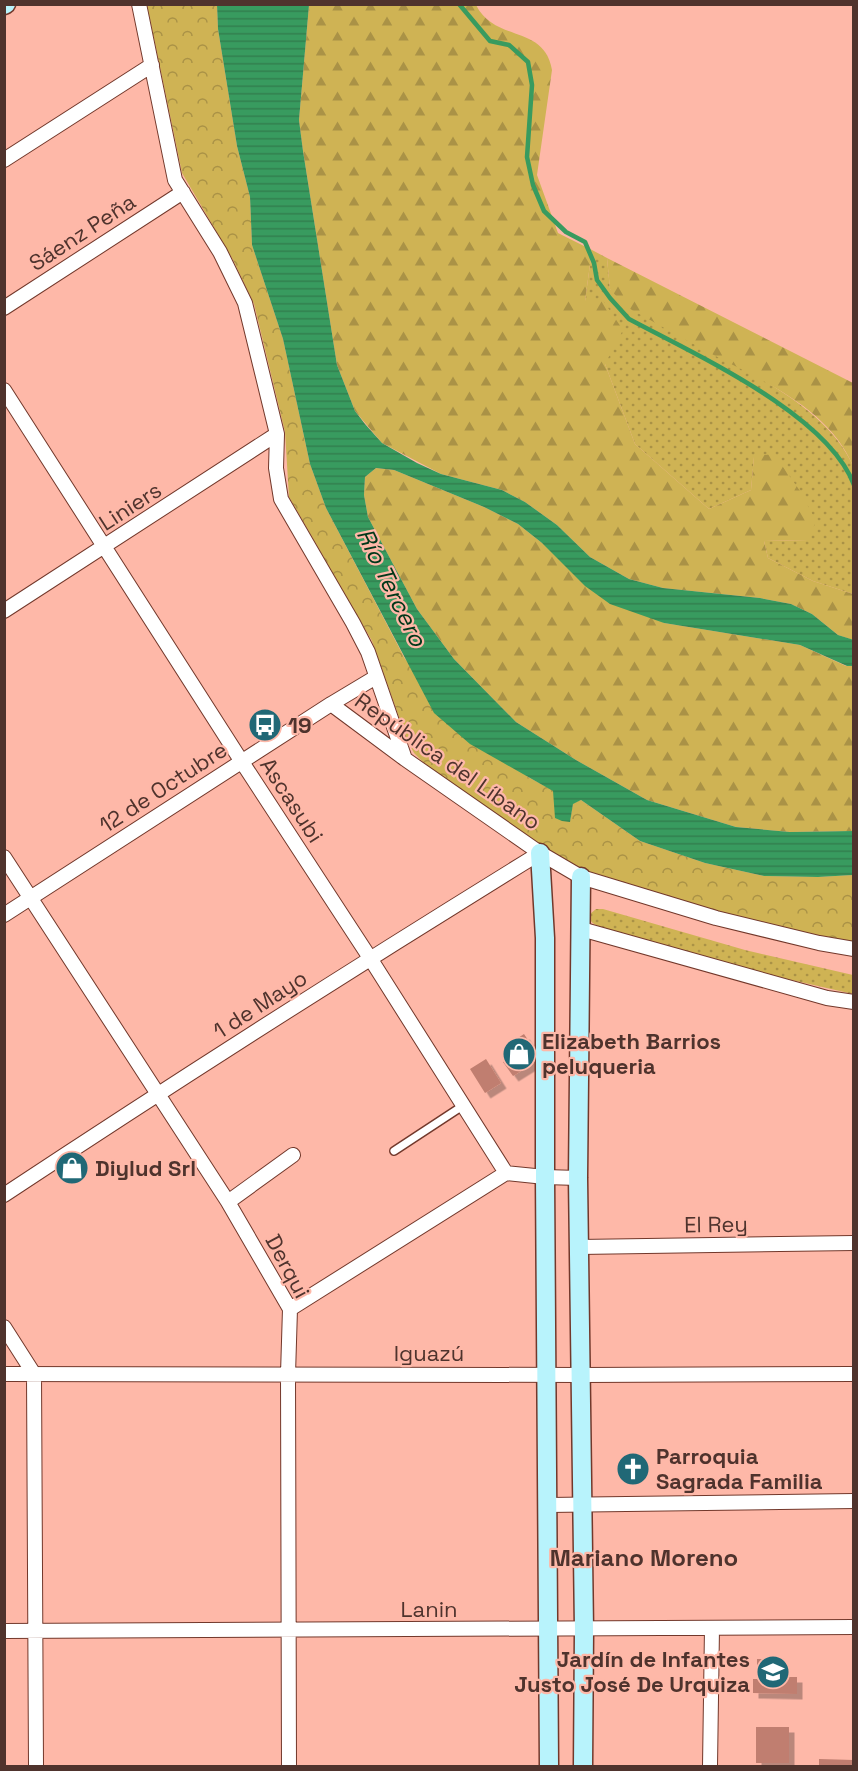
<svg xmlns="http://www.w3.org/2000/svg" width="858" height="1771" viewBox="0 0 858 1771" font-family="'Space Grotesk',sans-serif">
	<style>
		.grass { fill: url(#grass-dots) }
		.forest { fill: url(#forest-firs) }
		.park { fill: url(#park-crowns) }
		.water { fill: url(#water-rules) }
		.lines { fill: none; stroke-linecap: round; stroke-linejoin: round }
		.stream { stroke: #389b5f; stroke-width: 4.5 }
		.building { fill: #c07e6f; filter: url(#shadow) }
		.service-casing { stroke: #72382b; stroke-width: 10 }
		.minor-casing { stroke: #72382b; stroke-width: 16 }
		.secondary-casing { stroke: #72382b; stroke-width: 21 }
		.service { stroke: #fff; stroke-width: 7 }
		.minor { stroke: #fff; stroke-width: 14 }
		.secondary { stroke: #b8f3fc; stroke-width: 18 }
		.labels { text-anchor: middle; dominant-baseline: central; stroke-width: 4.5; stroke-linejoin: round; paint-order: stroke }
		.street-label { font-size: 22px; fill: #4f332d; stroke: #feb8a8 }
		.poi-label { font-size: 22px; font-weight: bold; fill: #4f332d; stroke: #feb8a8; text-anchor: start }
		.water-label { font-size: 24px; font-style: italic; fill: #003719; stroke: #feb8a8 }
		.neighbourhood-label { font-size: 24px; font-weight: bold; fill: #4f332d; stroke: #feb8a8 }
	</style>
	<defs>
		<pattern id="grass-dots" width="8" height="8" patternUnits="userSpaceOnUse" patternTransform="scale(1.5)"><rect width="8" height="8" fill="#cfb354"/><path d="M2 2h.1M6 6h.1" fill="none" stroke="#aa9246" stroke-width="1.8" stroke-linecap="round"/></pattern>
		<pattern id="forest-firs" width="22" height="20" patternUnits="userSpaceOnUse" patternTransform="scale(1.5)"><rect width="22" height="20" fill="#cfb354"/><path d="M5 1l3.5 6h-7zM16 11l3.5 6h-7z" fill="#aa9246"/></pattern>
		<pattern id="park-crowns" width="20" height="18" patternUnits="userSpaceOnUse" patternTransform="scale(1.5)"><rect width="20" height="18" fill="#cfb354"/><path d="M2 6a3 3 0 1 1 6 0M12 15a3 3 0 1 1 6 0" fill="none" stroke="#aa9246"/></pattern>
		<pattern id="water-rules" width="6" height="5" patternUnits="userSpaceOnUse" patternTransform="scale(1.5)"><rect width="6" height="5" fill="#389b5f"/><path d="M0 2.5h6" fill="none" stroke="#327f4f"/></pattern>
		<filter id="shadow"><feDropShadow dx="5.5" dy="5.5" stdDeviation="0" flood-color="#0004"/></filter>
	</defs>
	<rect width="100%" height="100%" fill="#feb8a8"/>
	<path class="grass" d="M592,250l15,8 3,31c36,22 71,43 107,64 47,28 113,60 136,113v128l-40,-13 -45,-23 -4,-17 44,-1 -54,-83 -3,33 -42,19 -74,-65 -30,-80 -20,-63z
		M596,909h7l142,41 108,25v19l-114,-26 -141,-42c-6,-3 -9,-5 -8,-12z"/>
	<path class="forest" d="M309,5h167c19,38 68,19 76,65l-15,105 21,58 34,17 -7,51 17,-2 21,31 -18,34 30,80 74,65 42,-19 3,-34 20,-2 26,37 16,30 -8,19 -44,1 4,17 45,23 40,13v46l-15,-5 -26,-21 -21,-10 -31,-6 -97,-10 -34,-9 -39,-22 -33,-32 -32,-23 -23,-12 -61,-16 -59,-31 -27,-32 -18,-46 -34,-214 -4,-31z
		M607,258l246,125v83c-24,-58 -91,-85 -143,-113 -28,-15 -56,-31 -85,-47l-15,-17z
		M376,468l18,2 90,37 34,17 24,19 122,80 136,22 46,21h7v165l-63,1 -54,-5 -89,-27 -71,-40 -60,-38 -62,-63 -37,-50 -49,-92 -4,-22 1,-18z"/>
	<path class="park" d="M147,5h70l1,24 19,117 13,51 2,48 31,94 27,125 16,44 79,151 123,118 26,14v9l16,21 3,-18 8,-3 59,41 65,22 59,13 54,1 35,-2v67l-32,-6 -103,-25 -134,-41 -40,-23 -119,-83 -11,-11 -7,-13 -35,-99 -83,-144 -4,-65 -31,-128 -21,-44 -51,-87z"/>
	<path class="water" d="M217,5h92l-10,115 4,31 34,214 18,46 10,13 17,19 35,20 24,11 61,16 23,12 32,23 33,32 39,22 34,9 97,10 31,6 21,10 26,21 16,5 -1,26h-6l-47,-21 -136,-22 -54,-19 -25,-18 -43,-43 -24,-19 -34,-17 -90,-37 -18,-2 -11,9 -1,18 4,22 49,92 37,50 62,63 60,38 71,40 89,27 54,5 63,-1v44l-35,2 -54,-1 -59,-13 -65,-22 -59,-41 -8,4 -3,18 -8,-1 -7,-3 -2,-27 -83,-47 -36,-31 -108,-205 -16,-44 -27,-125 -31,-94 -2,-48 -13,-51 -19,-117z"/>
	<g class="lines">
		<path class="stream" d="M459,4l31,37 19,4 19,17 4,23 -5,72 6,28 11,26 22,21 19,10 9,21 3,17 13,18 19,21c65,35 199,95 225,166"/>
	</g>
	<path class="building" d="M524,1034l8,12 -6,4 8,13 -21,13 -10,-14 8,-5 -7,-10z
		M486,1059l15,24 -16,10 -15,-24z
		M757,1659h24v18h16v17l-44,-1v-14h4z
		M756,1727h33v36h-33z
		M819,1759l35,1v6h-35z"/>
	<g class="lines">
		<defs>
			<path id="service" d="M394,1151l70,-46"/>
			<path id="minor" d="M139,4l36,176 45,72 25,51 32,131 -1,34 5,31 72,124 15,29 37,107
				M4,160l148,-95
				M4,308l179,-116
				M4,390l238,372 128,196 136,215 39,4 33,1
				M4,611l273,-177
				M331,704l74,55 135,94 41,24 135,41 103,25 35,6
				M4,857l224,345 62,107 -2,65 1,392
				M4,915l327,-211 45,-27
				M581,929l246,69 27,4
				M4,1195c177,-117 356,-231 536,-342
				M228,1202l65,-47
				M579,1247l275,-4
				M290,1309l216,-136
				M4,1327l30,47 2,392
				M4,1374l577,1 273,-1
				M548,1505l306,-4
				M4,1631l850,-4
				M710,1766l2,-138"/>
			<path id="secondary" d="M4,5l2,-1
				M540,853l5,85v239l4,589
				M581,877l-3,301 6,452 -1,136"/>
		</defs>
		<use href="#service" class="service-casing"/>
		<use href="#minor" class="minor-casing"/>
		<use href="#secondary" class="secondary-casing"/>
		<use href="#service" class="service"/>
		<use href="#minor" class="minor"/>
		<use href="#secondary" class="secondary"/>
	</g>
	<defs>
		<symbol id="bus-disc" viewBox="-11 -11 22 22"><circle r="9.5" fill="#216876" stroke="#feb8a8"/><path d="M-5-6H5V4H4V6H2V4H-2V6H-4V4H-5ZM-3.5-4V0h7V-4ZM-3.5 1.2v1.5H-2V1.2ZM2 1.2v1.5H3.5V1.2Z" fill="#fff"/></symbol>
		<symbol id="shop-disc" viewBox="-11 -11 22 22"><circle r="9.5" fill="#216876" stroke="#feb8a8"/><path d="M-5-2.5h2.3a2.7 3.5 0 0 1 5.4 0H5L5.5 6h-11ZM-1.5-2.5h3a1.5 2.3 0 0 0-3 0Z" fill="#fff"/></symbol>
		<symbol id="church-disc" viewBox="-11 -11 22 22"><circle r="9.5" fill="#216876" stroke="#feb8a8"/><path d="M-1.2-6h2.4v3.5h3.3v2.4h-3.3V6h-2.4V-.1h-3.3v-2.4h3.3Z" fill="#fff"/></symbol>
		<symbol id="school-disc" viewBox="-11 -11 22 22"><circle r="9.5" fill="#216876" stroke="#feb8a8"/><path d="M0-5L7-2L0 1L-7-2ZM-4 1L0 2.5L4 1V4Q0 6-4 4Z" fill="#fff"/></symbol>
	</defs>
	<g fill-rule="evenodd">
		<use href="#bus-disc" x="246" y="706" width="38" height="38"/>
		<use href="#shop-disc" x="500" y="1035" width="38" height="38"/>
		<use href="#shop-disc" x="53" y="1149" width="38" height="38"/>
		<use href="#church-disc" x="614" y="1450" width="38" height="38"/>
		<use href="#school-disc" x="754" y="1653" width="38" height="38"/>
	</g>
	<g class="labels">
		<g class="street-label">
			<text transform="translate(82 232) rotate(-33)">Sáenz Peña</text>
			<text transform="translate(130 506) rotate(-33)">Liniers</text>
			<text transform="translate(448 761) rotate(35)">República del Líbano</text>
			<text transform="translate(163 787) rotate(-33)">12 de Octubre</text>
			<text transform="translate(292 800) rotate(57)">Ascasubi</text>
			<text transform="translate(260 1004) rotate(-33)">1 de Mayo</text>
			<text transform="translate(716 1224) rotate(-1)">El Rey</text>
			<text transform="translate(288 1266) rotate(62)">Derqui</text>
			<text x="429" y="1353">Iguazú</text>
			<text x="429" y="1609">Lanin</text>
		</g>
		<g class="poi-label">
			<text x="288" y="725">19</text>
			<text x="542" y="1041">Elizabeth Barrios<tspan x="542" dy="25">peluqueria</tspan></text>
			<text x="95" y="1168">Diylud Srl</text>
			<text x="656" y="1456">Parroquia<tspan x="656" dy="25">Sagrada Familia</tspan></text>
			<text x="750" y="1659" text-anchor="end">Jardín de Infantes<tspan x="750" dy="25">Justo José De Urquiza</tspan></text>
		</g>
		<g class="water-label">
			<text transform="translate(392 587) rotate(64)">Río Tercero</text>
		</g>
		<g class="neighbourhood-label">
			<text x="644" y="1557">Mariano Moreno</text>
		</g>
	</g>
	<rect width="858" height="1771" fill="none" stroke="#4f332d" stroke-width="12"/>
</svg>
